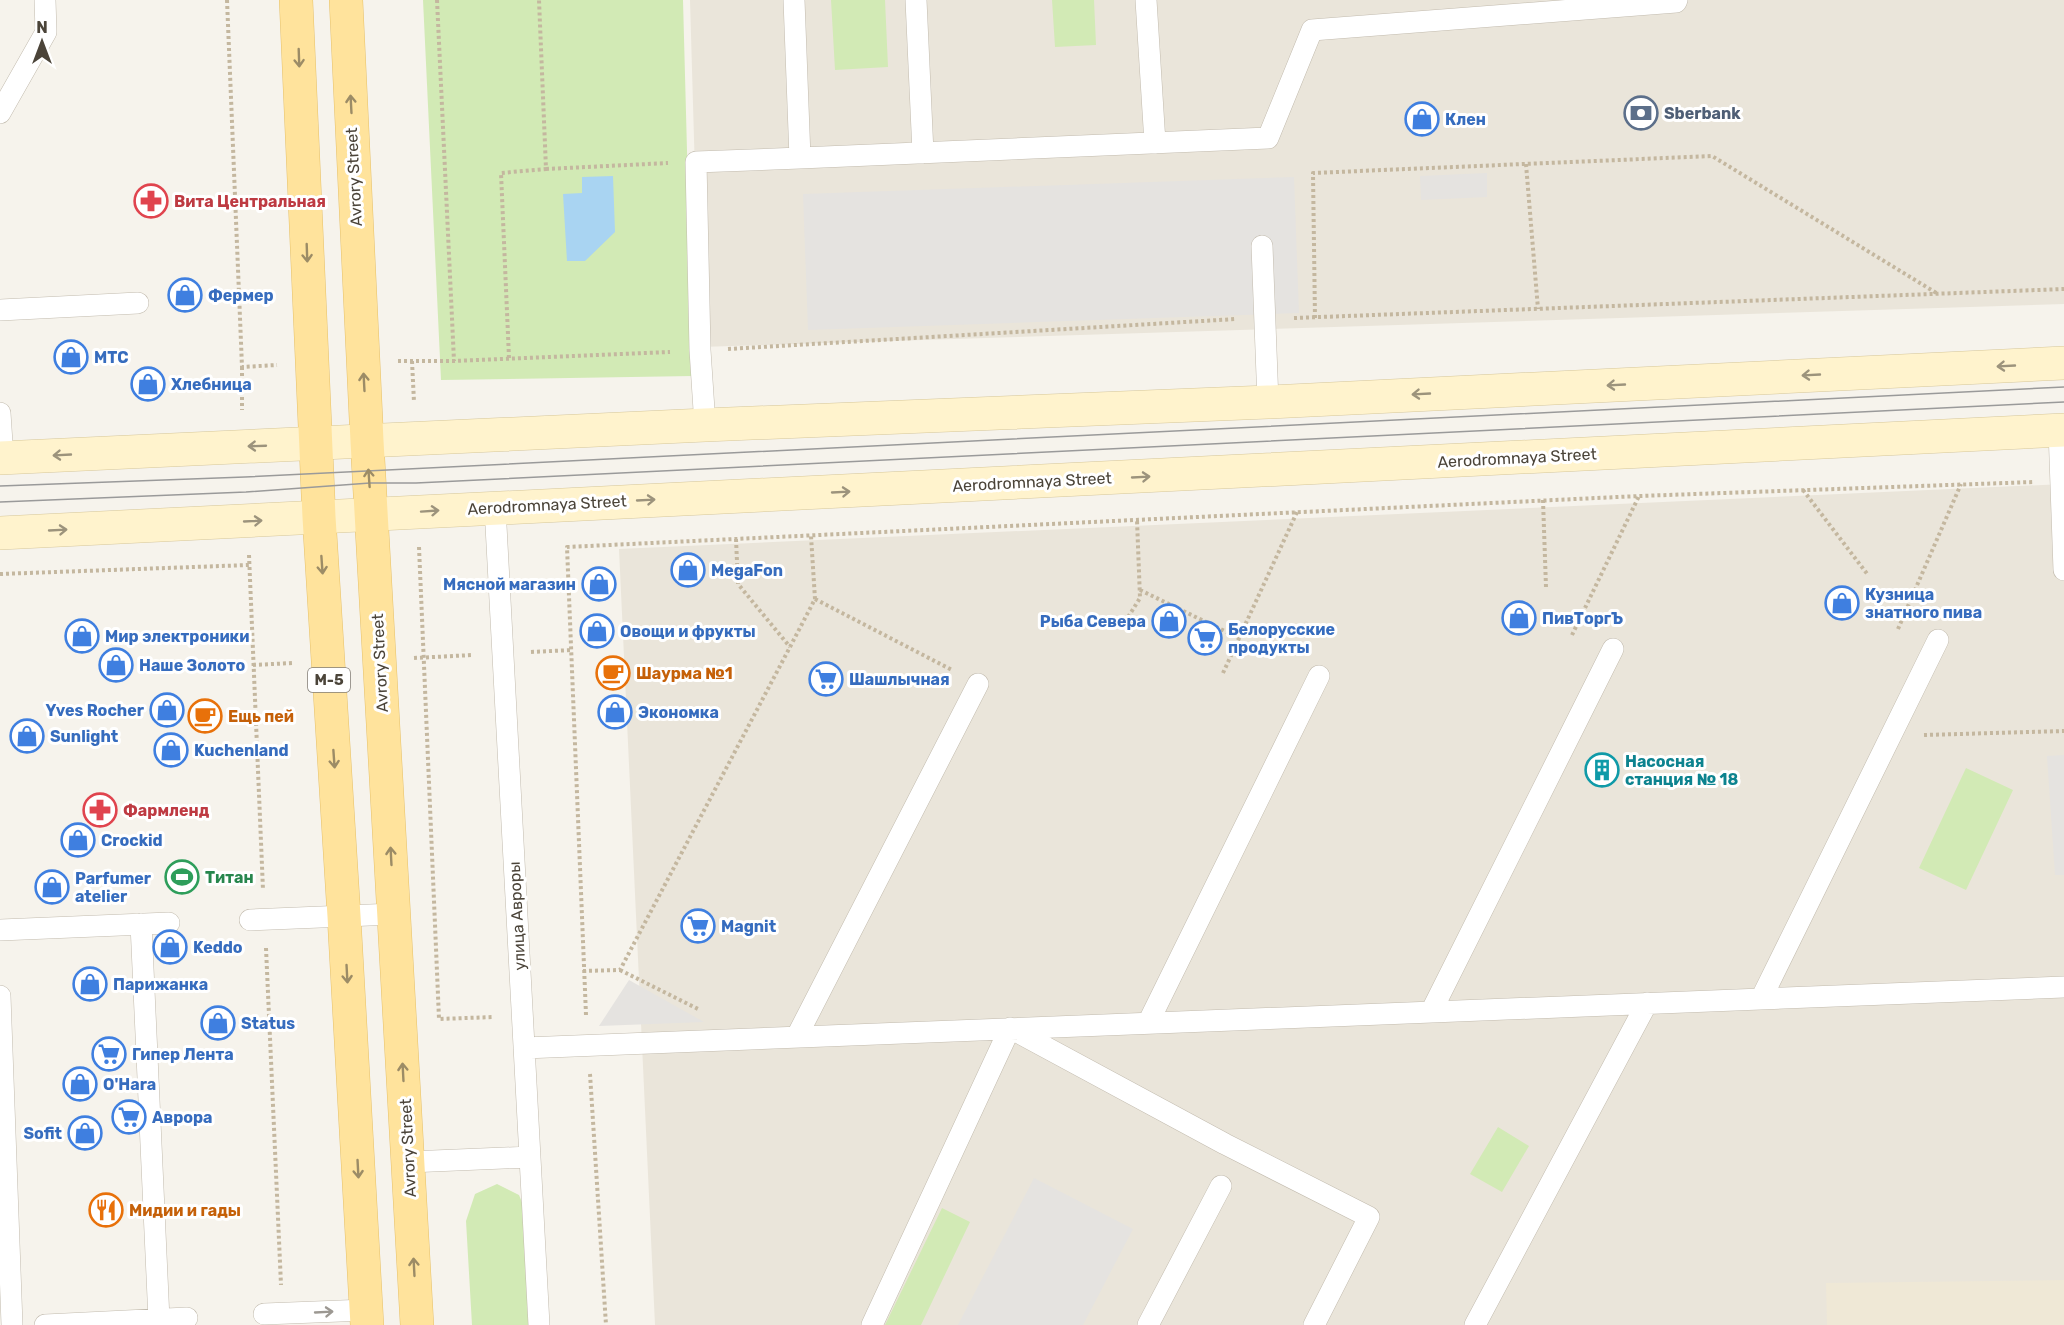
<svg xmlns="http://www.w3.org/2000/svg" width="2064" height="1325" viewBox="0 0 2064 1325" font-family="Rubik,sans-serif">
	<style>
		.residential { fill: #eae5da }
		.education { fill: #efe8d6 }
		.green { fill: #d2eab5 }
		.parking { fill: #e5e3e0 }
		.water { fill: #a9d4f2 }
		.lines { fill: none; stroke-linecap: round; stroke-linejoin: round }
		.service-casing { stroke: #c2bbae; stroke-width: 22 }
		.secondary-casing { stroke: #d6c79b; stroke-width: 34 }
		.primary-casing { stroke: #e6c16a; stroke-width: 34 }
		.path { stroke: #c4b79f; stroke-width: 4; stroke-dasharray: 3 3; stroke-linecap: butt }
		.service { stroke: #fff; stroke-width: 21 }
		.secondary { stroke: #fff3cd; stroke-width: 33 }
		.primary { stroke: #ffe39c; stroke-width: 33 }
		.tram { stroke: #9a9a9a; stroke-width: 1.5 }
		.oneway { stroke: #9c8c66 }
		.oneway2 { stroke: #9c937c }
		.oneway3 { stroke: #9c9892 }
		.labels { text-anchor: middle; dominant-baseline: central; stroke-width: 6; stroke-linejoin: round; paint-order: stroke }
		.shield { fill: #fff; stroke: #817c74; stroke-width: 1.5 }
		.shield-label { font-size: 15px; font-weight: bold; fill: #4b4439 }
		.service-label { font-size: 16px; font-weight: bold; fill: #4e5e75; stroke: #fff; text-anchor: start }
		.shop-label { font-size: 16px; font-weight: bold; fill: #366cbe; stroke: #fff; text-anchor: start }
		.street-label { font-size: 16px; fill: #4b4439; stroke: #fff }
		.health-label { font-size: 16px; font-weight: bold; fill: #be3a42; stroke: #fff; text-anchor: start }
		.food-label { font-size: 16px; font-weight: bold; fill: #c56008; stroke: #fff; text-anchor: start }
		.culture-label { font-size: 16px; font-weight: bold; fill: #0d838f; stroke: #fff; text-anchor: start }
		.leisure-label { font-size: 16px; font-weight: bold; fill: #27864d; stroke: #fff; text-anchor: start }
	</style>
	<rect width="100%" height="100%" fill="#f6f3ec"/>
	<path class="residential" d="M690,0h1374v304l-1364,43z
		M2064,484v841h-1409l-36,-776z"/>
	<path class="education" d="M2064,1280v45h-237l-1,-42z"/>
	<path class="green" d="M423,0h260l10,376 -252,4z
		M831,0h54l3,67 -53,3z
		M1052,0h42l2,45 -41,2z
		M1966,768l47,22 -47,100 -47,-22z
		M1498,1127l31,19 -27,46 -32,-18z
		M497,1184l22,11 9,22 6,108h-62l-6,-104 9,-27z
		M942,1208l28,14 -49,103h-36z"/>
	<path class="parking" d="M1487,173v24l-66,3 -1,-24z
		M1294,177l5,136 -491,17 -5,-136z
		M2064,755v120h-9l-8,-119z
		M629,980l75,42 -105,4z
		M1034,1178l99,51 -50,96h-125z"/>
	<path class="water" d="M613,176l2,56 -30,29h-18l-4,-67 19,-1v-16z"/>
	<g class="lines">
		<defs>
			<path id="service" d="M916,0l7,153
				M1146,0l9,143
				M0,113l46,-81 -1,-32
				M800,158l468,-20 44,-108 364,-28 1,-2
				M1262,246l6,156
				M0,310l138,-7
				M0,413l3,45
				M705,425l-5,-75 -4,-188 104,-4 -6,-158
				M2059,430l5,140
				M495,507l44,818
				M250,920l144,-6
				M141,924l18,396
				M0,930l169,-7
				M0,996l12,329
				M1761,999l177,-359
				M1431,1012l182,-363
				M1148,1023l171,-347
				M797,1036l181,-352
				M524,1048l1540,-61
				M409,1162l121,-5
				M264,1314l102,-4
				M45,1325l142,-7
				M872,1325l138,-297 215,116 144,73 -55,108
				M1148,1325l73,-139
				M1475,1325l172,-322"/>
			<path id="secondary" d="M0,458l705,-33 563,-23 796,-39
				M0,533l2064,-103"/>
			<path id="primary" d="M296,0l23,517 25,399 23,409
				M346,0l21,441 50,884"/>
		</defs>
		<use href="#service" class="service-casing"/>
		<use href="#secondary" class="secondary-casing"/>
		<use href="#primary" class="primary-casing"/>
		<path class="path" d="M227,0l15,367 35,-2
			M437,0l17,361
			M1526,164l12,145
			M546,169l122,-6
			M1294,318l770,-29
			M1315,318l-2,-145 399,-17 226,138
			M728,349l508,-30
			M509,358l-8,-185 45,-4 -7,-169
			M398,361h56l216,-9
			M412,361l2,41
			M242,367v43
			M1803,490l65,85
			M1543,500l3,87
			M736,539l2,45 52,63
			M419,547l20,472 55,-2
			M249,555l14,335
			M0,574l249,-9
			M1140,590l99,48
			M815,599l137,71
			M1125,622l15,-24 -3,-78
			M1898,629l63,-145
			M1572,635l67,-139
			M531,652l41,-2
			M414,658l59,-3
			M253,665l40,-2
			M1223,673l74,-161
			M1924,735l140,-4
			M266,948l15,337
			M620,970l80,40
			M583,971l37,-1 170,-323 25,-48 -4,-63
			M586,1015l-19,-468 1072,-51 394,-14
			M590,1074l16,251"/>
		<use href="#service" class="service"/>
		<use href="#secondary" class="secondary"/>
		<use href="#primary" class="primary"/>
		<path class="tram" d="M0,486l245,-9 1819,-90
			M0,502l246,-10 124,-9h46l1648,-81"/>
	</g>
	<defs><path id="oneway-shaft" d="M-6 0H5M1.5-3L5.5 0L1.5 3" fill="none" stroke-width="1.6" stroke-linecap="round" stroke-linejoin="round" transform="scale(1.5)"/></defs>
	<g class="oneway">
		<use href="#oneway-shaft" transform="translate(299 58) rotate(88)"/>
		<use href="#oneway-shaft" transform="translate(351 104) rotate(-93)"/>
		<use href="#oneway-shaft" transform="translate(307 253) rotate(88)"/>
		<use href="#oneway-shaft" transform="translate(364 382) rotate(-93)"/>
		<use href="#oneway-shaft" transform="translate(369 478) rotate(-94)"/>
		<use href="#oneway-shaft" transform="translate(322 565) rotate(86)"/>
		<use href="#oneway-shaft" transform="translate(334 759) rotate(86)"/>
		<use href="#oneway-shaft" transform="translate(391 856) rotate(-93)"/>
		<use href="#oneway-shaft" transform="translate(347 974) rotate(87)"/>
		<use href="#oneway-shaft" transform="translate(403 1072) rotate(-93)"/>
		<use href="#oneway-shaft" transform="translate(358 1169) rotate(87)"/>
		<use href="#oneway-shaft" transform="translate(414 1267) rotate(-93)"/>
	</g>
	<g class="oneway2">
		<use href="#oneway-shaft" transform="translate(2006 366) rotate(177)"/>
		<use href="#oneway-shaft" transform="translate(1811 375) rotate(177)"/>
		<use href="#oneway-shaft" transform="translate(1616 385) rotate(177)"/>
		<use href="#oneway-shaft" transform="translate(1421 394) rotate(177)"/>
		<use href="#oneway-shaft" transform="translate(257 446) rotate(178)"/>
		<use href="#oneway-shaft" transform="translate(62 455) rotate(177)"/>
		<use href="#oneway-shaft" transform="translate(1141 477) rotate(-3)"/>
		<use href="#oneway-shaft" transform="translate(841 492) rotate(-3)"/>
		<use href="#oneway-shaft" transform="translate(646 500) rotate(-3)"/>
		<use href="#oneway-shaft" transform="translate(430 511) rotate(-4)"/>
		<use href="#oneway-shaft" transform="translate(253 521) rotate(-3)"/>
		<use href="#oneway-shaft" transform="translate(58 530) rotate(-3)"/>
	</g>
	<use class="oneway3" href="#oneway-shaft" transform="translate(324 1312) rotate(-3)"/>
	<defs>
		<symbol id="bank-ring" viewBox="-11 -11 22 22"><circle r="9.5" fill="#fff" stroke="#5c6f8a" stroke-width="1.5"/><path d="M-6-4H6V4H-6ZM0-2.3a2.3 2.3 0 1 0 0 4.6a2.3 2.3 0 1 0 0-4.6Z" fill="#5c6f8a"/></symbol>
		<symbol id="shop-ring" viewBox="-11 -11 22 22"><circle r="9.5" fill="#fff" stroke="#3f7fe0" stroke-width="1.5"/><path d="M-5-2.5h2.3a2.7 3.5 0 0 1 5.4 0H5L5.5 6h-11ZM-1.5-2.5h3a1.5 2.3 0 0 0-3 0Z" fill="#3f7fe0"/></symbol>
		<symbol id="pharmacy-ring" viewBox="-11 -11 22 22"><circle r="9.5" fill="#fff" stroke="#e0444e" stroke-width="1.5"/><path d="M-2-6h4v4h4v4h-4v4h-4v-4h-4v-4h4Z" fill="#e0444e"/></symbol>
		<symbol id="supermarket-ring" viewBox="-11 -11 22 22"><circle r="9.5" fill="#fff" stroke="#3f7fe0" stroke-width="1.5"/><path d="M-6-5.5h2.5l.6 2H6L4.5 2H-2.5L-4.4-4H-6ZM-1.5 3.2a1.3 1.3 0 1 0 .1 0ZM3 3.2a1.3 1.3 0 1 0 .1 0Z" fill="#3f7fe0"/></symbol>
		<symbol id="cafe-ring" viewBox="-11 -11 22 22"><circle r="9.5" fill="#fff" stroke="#e8710a" stroke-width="1.5"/><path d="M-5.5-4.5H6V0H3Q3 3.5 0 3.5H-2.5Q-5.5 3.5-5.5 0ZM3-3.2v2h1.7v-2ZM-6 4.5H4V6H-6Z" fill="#e8710a"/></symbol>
		<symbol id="building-ring" viewBox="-11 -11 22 22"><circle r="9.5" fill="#fff" stroke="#0f9aa8" stroke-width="1.5"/><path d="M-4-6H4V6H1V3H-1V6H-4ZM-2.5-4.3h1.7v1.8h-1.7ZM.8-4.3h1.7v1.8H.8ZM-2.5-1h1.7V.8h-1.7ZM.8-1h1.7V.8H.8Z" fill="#0f9aa8"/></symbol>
		<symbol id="stadium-ring" viewBox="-11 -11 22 22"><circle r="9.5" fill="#fff" stroke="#2e9e5b" stroke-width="1.5"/><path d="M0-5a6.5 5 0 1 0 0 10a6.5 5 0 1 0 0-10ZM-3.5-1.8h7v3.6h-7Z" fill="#2e9e5b"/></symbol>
		<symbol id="restaurant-ring" viewBox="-11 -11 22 22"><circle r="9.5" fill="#fff" stroke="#e8710a" stroke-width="1.5"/><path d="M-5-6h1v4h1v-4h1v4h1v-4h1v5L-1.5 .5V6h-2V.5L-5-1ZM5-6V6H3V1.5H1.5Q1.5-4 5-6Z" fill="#e8710a"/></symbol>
	</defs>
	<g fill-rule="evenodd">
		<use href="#bank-ring" x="1622" y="94" width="38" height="38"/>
		<use href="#shop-ring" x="1403" y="100" width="38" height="38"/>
		<use href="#pharmacy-ring" x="132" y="182" width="38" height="38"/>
		<use href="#shop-ring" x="166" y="276" width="38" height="38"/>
		<use href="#shop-ring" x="52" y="338" width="38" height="38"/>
		<use href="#shop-ring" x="129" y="365" width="38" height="38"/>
		<use href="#shop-ring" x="669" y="551" width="38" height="38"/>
		<use href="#shop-ring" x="580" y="565" width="38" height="38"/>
		<use href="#shop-ring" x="1823" y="584" width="38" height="38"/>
		<use href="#shop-ring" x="1500" y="599" width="38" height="38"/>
		<use href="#shop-ring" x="1150" y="602" width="38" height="38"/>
		<use href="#shop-ring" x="578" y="612" width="38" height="38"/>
		<use href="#shop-ring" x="63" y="617" width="38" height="38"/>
		<use href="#supermarket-ring" x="1186" y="619" width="38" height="38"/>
		<use href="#shop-ring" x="97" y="646" width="38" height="38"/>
		<use href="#cafe-ring" x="594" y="654" width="38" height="38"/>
		<use href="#supermarket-ring" x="807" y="660" width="38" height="38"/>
		<use href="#shop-ring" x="148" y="691" width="38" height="38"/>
		<use href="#shop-ring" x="596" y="693" width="38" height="38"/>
		<use href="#cafe-ring" x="186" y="697" width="38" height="38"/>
		<use href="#shop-ring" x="8" y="717" width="38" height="38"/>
		<use href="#shop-ring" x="152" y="731" width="38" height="38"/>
		<use href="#building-ring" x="1583" y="751" width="38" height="38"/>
		<use href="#pharmacy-ring" x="81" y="791" width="38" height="38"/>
		<use href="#shop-ring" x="59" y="821" width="38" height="38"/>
		<use href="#stadium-ring" x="163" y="858" width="38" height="38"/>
		<use href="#shop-ring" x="33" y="868" width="38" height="38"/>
		<use href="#supermarket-ring" x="679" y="907" width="38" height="38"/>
		<use href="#shop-ring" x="151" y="928" width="38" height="38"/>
		<use href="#shop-ring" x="71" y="965" width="38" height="38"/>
		<use href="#shop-ring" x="199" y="1004" width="38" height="38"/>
		<use href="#supermarket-ring" x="90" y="1035" width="38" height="38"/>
		<use href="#shop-ring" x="61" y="1065" width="38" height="38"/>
		<use href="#supermarket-ring" x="110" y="1098" width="38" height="38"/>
		<use href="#shop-ring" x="66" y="1114" width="38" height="38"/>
		<use href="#restaurant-ring" x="87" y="1191" width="38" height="38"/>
	</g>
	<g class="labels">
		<rect class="shield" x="308" y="668" width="42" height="24" rx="4.5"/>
		<g class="shield-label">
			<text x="329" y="680">М-5</text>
		</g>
		<g class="service-label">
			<text x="1664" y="113">Sberbank</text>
		</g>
		<g class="shop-label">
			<text x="1445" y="119">Клен</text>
			<text x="208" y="295">Фермер</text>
			<text x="94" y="357">МТС</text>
			<text x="171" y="384">Хлебница</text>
			<text x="711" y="570">MegaFon</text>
			<text x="576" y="584" text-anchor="end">Мясной магазин</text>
			<text x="1865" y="594">Кузница<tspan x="1865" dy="18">знатного пива</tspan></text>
			<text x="1542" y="618">ПивТоргЪ</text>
			<text x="1146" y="621" text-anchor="end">Рыба Севера</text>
			<text x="1228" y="629">Белорусские<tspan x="1228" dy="18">продукты</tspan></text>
			<text x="620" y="631">Овощи и фрукты</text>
			<text x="105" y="636">Мир электроники</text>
			<text x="139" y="665">Наше Золото</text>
			<text x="849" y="679">Шашлычная</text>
			<text x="144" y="710" text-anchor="end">Yves Rocher</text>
			<text x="638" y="712">Экономка</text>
			<text x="50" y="736">Sunlight</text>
			<text x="194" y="750">Kuchenland</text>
			<text x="101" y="840">Crockid</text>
			<text x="75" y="878">Parfumer<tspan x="75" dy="18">atelier</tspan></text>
			<text x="721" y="926">Magnit</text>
			<text x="193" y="947">Keddo</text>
			<text x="113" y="984">Парижанка</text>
			<text x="241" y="1023">Status</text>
			<text x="132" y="1054">Гипер Лента</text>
			<text x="103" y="1084">O'Hara</text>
			<text x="152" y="1117">Аврора</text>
			<text x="62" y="1133" text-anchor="end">Sofit</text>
		</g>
		<g class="street-label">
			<text transform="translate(354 177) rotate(-93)">Avrory Street</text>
			<text transform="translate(1517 458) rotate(-3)">Aerodromnaya Street</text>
			<text transform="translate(1032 482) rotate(-3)">Aerodromnaya Street</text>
			<text transform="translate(547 505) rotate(-3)">Aerodromnaya Street</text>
			<text transform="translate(380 663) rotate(-93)">Avrory Street</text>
			<text transform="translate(517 916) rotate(-93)">улица Авроры</text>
			<text transform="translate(408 1148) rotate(-93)">Avrory Street</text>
		</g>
		<g class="health-label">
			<text x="174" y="201">Вита Центральная</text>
			<text x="123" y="810">Фармленд</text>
		</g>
		<g class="food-label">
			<text x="636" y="673">Шаурма №1</text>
			<text x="228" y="716">Ещь пей</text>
			<text x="129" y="1210">Мидии и гады</text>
		</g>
		<g class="culture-label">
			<text x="1625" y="761">Насосная<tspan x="1625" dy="18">станция № 18</tspan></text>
		</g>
		<g class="leisure-label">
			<text x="205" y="877">Титан</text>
		</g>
	</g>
	<g transform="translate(42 42)" stroke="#ffffff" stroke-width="4.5" paint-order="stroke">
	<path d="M0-4.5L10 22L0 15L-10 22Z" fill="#4b4439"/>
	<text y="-9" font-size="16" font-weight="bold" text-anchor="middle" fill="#4b4439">N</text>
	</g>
</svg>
